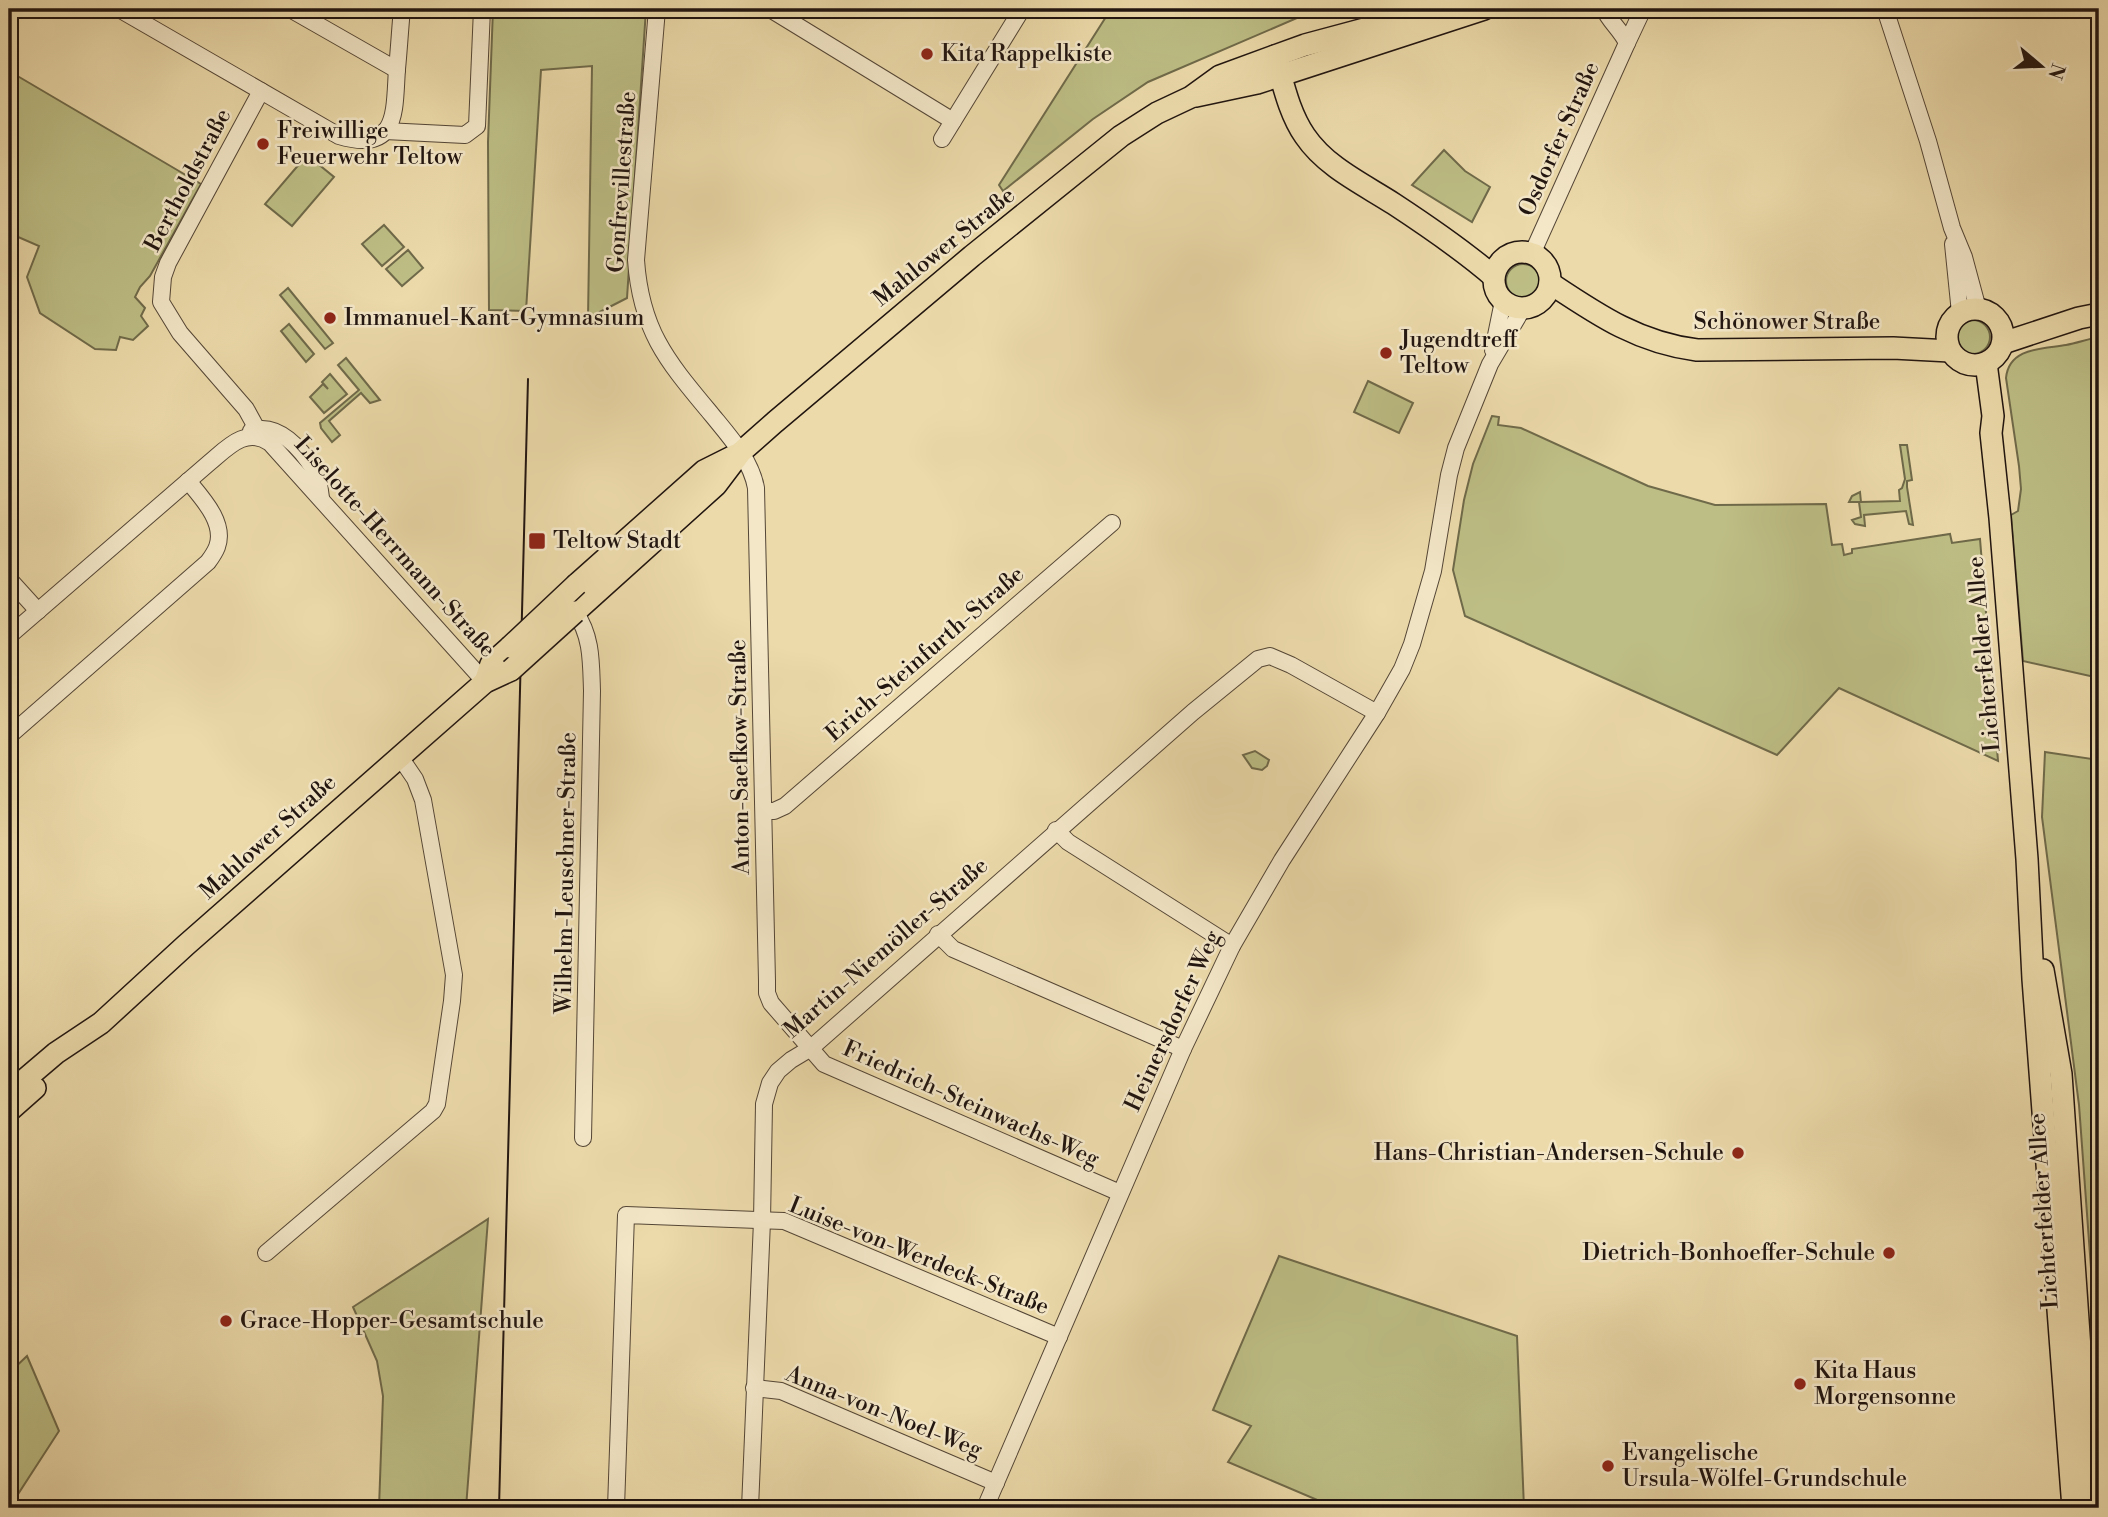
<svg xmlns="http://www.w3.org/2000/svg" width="2108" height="1517" font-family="'Libre Bodoni',serif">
<rect width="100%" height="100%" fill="#ecdaaa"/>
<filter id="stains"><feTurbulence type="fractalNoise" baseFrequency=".00286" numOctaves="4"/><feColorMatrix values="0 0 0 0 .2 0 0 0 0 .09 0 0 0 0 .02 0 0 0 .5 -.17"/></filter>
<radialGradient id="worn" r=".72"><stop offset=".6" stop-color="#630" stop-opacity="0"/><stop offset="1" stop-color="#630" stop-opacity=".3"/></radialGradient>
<g fill="#bdbe85" stroke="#6f6a4a" stroke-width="2">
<path d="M493,9h153l-19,289 -39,20 4,-252 -51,4 -15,241 -37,-1 -1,-168z"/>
<path d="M1111,9h174l12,9 -149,64 -55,37 -90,72 -4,-6z"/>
<path d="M9,71l192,113 -51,92 -10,11 -5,10 10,11 -4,8 7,10 -15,14 -13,-3 -4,13 -21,-1 -55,-36 -13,-36 12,-31 -30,-13z"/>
<path d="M1444,150l21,21 25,16 -18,35 -60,-37z"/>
<path d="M307,155l27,22 -42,49 -27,-22z"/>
<path d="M384,225l20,22 -22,19 -20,-22z"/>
<path d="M408,250l15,18 -21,18 -16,-17z"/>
<circle cx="1523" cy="281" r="17"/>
<path d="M288,288l45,55 -8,6 -45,-54z"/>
<circle cx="1973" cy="337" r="17"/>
<path d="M289,324l25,30 -8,8 -25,-31z"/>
<path d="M2099,337v341l-76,-17 -12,-146 7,-4 3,-22 -2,-23 -13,-88c3,-31 37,-29 60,-33 11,-2 22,-6 33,-8z"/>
<path d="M346,358l34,42 -10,3 -9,-10 -32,28 11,14 -8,7 -11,-14 -1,-5 39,-33 -21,-25z"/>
<path d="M330,374l17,20 -23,19 -14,-16 13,-13 5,5 -6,-7z"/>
<path d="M1368,381l45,22 -14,30 -45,-21z"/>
<path d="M1492,416l7,1 -1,8 23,3 127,58 67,19 111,-1 6,41 10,-1 2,11 8,-2v-4l98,-15 2,9 28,-4 18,222 -159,-73 -62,67 -312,-139 -12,-46 11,-70 9,-36z"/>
<path d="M1900,445h7l5,35 -5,1v6l6,38 -4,-1 -3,-13 -42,4 1,11 -10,-2 -3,-4 9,-3 -2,-15h-10l3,-6 8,-4 1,10 39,-1 -1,-11 3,-2 3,-9z"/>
<path d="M1255,751l14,9 -2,6 -5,4 -10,-2 -9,-13z"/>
<path d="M2045,752l54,8v617l-20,-272 -37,-288z"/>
<path d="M488,1219l-22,289h-87l4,-112 -6,-35 -24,-54z"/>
<path d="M1279,1256l238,80 7,172h-188l-108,-46 23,-36 -38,-16z"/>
<path d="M27,1356l32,75 -50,77v-135z"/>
</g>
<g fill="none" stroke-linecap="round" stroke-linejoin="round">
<g stroke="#544636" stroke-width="18">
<g id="minor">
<path d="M119,9l220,127c60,18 55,-25 58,-67 2,-20 3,-40 5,-60"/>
<path d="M290,9l107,61"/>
<path d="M657,9l-21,251c5,72 32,102 76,155 18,22 39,45 44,73l11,493v12l4,10 53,61 296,129"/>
<path d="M770,9l183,112"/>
<path d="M1604,9c5,12 17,21 23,34l16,-34"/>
<path d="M1885,9l43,132 24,87 12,29 14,52"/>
<path d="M385,131l80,4 12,-9 5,-117"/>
<path d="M942,139l80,-130"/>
<path d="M1953,244l7,69"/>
<path d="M1532,254l95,-211"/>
<path d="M1493,350l10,-49"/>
<path d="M257,429l-11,-20 -66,-76 -19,-31 2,-25 5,-14 93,-172"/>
<path d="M251,431c27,-10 51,19 63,39 5,9 6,19 7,28"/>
<path d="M9,579l29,32"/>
<path d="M575,612c17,24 16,50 17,79l-9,447"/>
<path d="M9,636l200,-173c18,-15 37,-37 61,-20l215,239"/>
<path d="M9,736l199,-174c3,-4 7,-10 9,-15 9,-24 -15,-49 -29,-66"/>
<path d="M764,811h10l11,-5 327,-283"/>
<path d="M1056,830l12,12 164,104"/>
<path d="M938,934l15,15 230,100"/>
<path d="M266,1253l167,-142 4,-7 15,-103 2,-26 -31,-175 -8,-21 -15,-22"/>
<path d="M754,1388l27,3 215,92"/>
<path d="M616,1508l10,-293 158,6 275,116"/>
<path d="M750,1508l12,-287 2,-117 6,-21 8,-12 13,-11 20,-12 382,-336 65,-53 12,-3 21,9 86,48"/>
<path d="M985,1508l198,-459 49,-103 50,-86 95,-147 25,-44 10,-25 21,-73 16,-96 7,-27 34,-84 33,-56"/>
</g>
</g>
<g stroke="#211510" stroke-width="24">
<g id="major">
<path d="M1275,56c8,27 14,57 30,80 21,31 58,48 89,68 35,23 69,46 100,73"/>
<path d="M1196,96l61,-13 227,-74"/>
<circle cx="1522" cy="280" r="28"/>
<path d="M1550,283c48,32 89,60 147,67l196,-2 57,3"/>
<circle cx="1975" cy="337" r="28"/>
<path d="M2003,343l76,-25 20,-4"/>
<path d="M1986,363l7,53 -2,17 9,85 27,341 6,120 40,529"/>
<path d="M577,584l127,-113 32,-16"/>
<path d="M575,612l141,-127 25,-33 34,-30 197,-166 149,-120 36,-23 34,-16 29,-21 85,-31 134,-36"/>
<path d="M485,682l6,-18 19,-17"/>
<path d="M2043,970l18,104 30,434"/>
<path d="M9,1093l47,-40 45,-30 85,-78 299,-263 26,-12"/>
<path d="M9,1111l26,-23"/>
</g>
</g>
<use href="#minor" stroke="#f3e7c8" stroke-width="16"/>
<use href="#major" stroke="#ecdaaa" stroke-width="21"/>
<path stroke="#211510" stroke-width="2" d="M499,1508l29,-1129"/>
<g stroke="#211510" stroke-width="24" stroke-linecap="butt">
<g id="major-bridge">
<path d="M510,647l67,-63"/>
<path d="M511,670l64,-58"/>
</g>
</g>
<use href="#major-bridge" stroke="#ecdaaa" stroke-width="21"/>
</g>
<g fill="#8f2418" stroke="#f3e7c8" stroke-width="2.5">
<circle cx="927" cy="54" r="7"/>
<circle cx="263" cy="144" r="7"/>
<circle cx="330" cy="318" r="7"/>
<circle cx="1386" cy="353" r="7"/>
<rect x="528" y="532" width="18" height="18" rx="3.5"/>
<circle cx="1738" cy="1153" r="7"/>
<circle cx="1889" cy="1253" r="7"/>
<circle cx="226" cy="1321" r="7"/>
<circle cx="1800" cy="1384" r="7"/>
<circle cx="1608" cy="1466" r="7"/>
</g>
<g text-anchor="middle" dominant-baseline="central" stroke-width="5" stroke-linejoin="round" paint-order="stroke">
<g font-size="23" fill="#211510" stroke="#f3e7c8" text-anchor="start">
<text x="941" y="54">Kita Rappelkiste</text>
<text x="277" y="131">Freiwillige<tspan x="277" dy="26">Feuerwehr Teltow</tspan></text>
<text x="344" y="318">Immanuel-Kant-Gymnasium</text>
<text x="1400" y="340">Jugendtreff<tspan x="1400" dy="26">Teltow</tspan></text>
<text x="553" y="541">Teltow Stadt</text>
<text x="1724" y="1153" text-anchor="end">Hans-Christian-Andersen-Schule</text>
<text x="1875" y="1253" text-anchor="end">Dietrich-Bonhoeffer-Schule</text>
<text x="240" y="1321">Grace-Hopper-Gesamtschule</text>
<text x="1814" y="1371">Kita Haus<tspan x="1814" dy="26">Morgensonne</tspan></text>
<text x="1622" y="1453">Evangelische<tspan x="1622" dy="26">Ursula-Wölfel-Grundschule</tspan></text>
</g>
<g font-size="23" fill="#211510" stroke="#f3e7c8">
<text transform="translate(1559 139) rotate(-66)">Osdorfer Straße</text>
<text transform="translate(188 180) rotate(-62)">Bertholdstraße</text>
<text transform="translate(622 182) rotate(-86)">Gonfrevillestraße</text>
<text transform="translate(944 247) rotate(-39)">Mahlower Straße</text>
<text x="1787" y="322">Schönower Straße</text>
<text transform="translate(395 547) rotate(48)">Liselotte-Herrmann-Straße</text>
<text transform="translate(925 654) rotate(-41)">Erich-Steinfurth-Straße</text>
<text transform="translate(1984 654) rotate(-95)">Lichterfelder Allee</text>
<text transform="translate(740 757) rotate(-91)">Anton-Saefkow-Straße</text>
<text transform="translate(268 837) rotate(-42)">Mahlower Straße</text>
<text transform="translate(566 873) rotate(-89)">Wilhelm-Leuschner-Straße</text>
<text transform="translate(886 948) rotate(-41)">Martin-Niemöller-Straße</text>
<text transform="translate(1173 1021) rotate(-65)">Heinersdorfer Weg</text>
<text transform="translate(971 1104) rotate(24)">Friedrich-Steinwachs-Weg</text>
<text transform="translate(2044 1211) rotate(-94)">Lichterfelder Allee</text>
<text transform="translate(919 1256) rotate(22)">Luise-von-Werdeck-Straße</text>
<text transform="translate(884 1412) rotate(22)">Anna-von-Noel-Weg</text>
</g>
</g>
<rect width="2108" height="1517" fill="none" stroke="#ecdaaa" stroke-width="35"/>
<rect x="10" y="10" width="2087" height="1496" fill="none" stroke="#211510" stroke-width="3.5"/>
<rect x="18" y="18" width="2073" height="1482" fill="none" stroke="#211510" stroke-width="2"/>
<g transform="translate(2041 66) rotate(109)" stroke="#f3e7c8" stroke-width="5" paint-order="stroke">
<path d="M0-5L12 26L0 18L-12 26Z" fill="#211510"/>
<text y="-10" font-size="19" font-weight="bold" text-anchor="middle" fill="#211510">N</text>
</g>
<rect width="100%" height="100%" filter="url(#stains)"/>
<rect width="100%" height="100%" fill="url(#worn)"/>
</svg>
